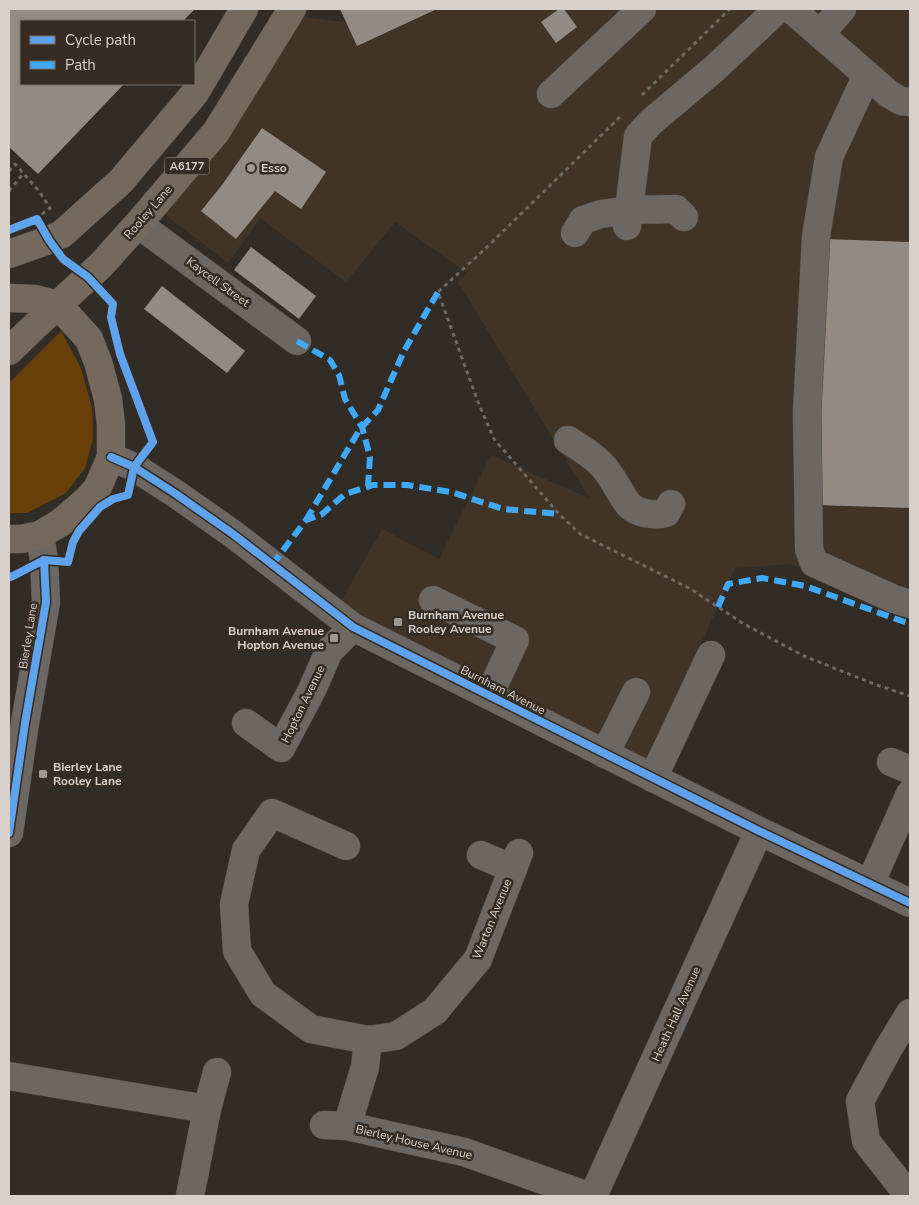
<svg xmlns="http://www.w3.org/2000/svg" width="919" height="1205" font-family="'Nunito Sans',sans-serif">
<rect width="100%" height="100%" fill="#322c27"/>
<path fill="#413426" d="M427,9h483v601l-120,-46 -55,4 -92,205 -309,-160 48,-84 57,30 52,-104 98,43 -131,-216 9,-9 -72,-51 -49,60 -86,-64 -32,45 -74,-57 135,-191 100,13z"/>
<path fill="#694009" d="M61,331l20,37 11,40 1,31 -8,29 -19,25 -39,20h-18v-130z"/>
<g fill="#938b83">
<path d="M9,9h186l-12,12h-162v63h103l-86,90 -29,-27z"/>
<path d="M340,9h97l-80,37z"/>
<path d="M559,9h5l13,18 -21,16 -15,-21z"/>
<path d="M262,128l64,44 -25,37 -26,-18 -39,48 -35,-28 21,-26z"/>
<path d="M825,239l85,3v266l-94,-3z"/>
<path d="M251,247l65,49 -17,23 -65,-49z"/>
<path d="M162,286l83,65 -18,22 -83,-64z"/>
</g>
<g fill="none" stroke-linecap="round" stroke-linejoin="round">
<g stroke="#4f4a45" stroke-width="29">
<g id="minor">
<path d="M791,9l98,85 12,7 9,1"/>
<path d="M820,34l22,-25"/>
<path d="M867,75l-38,82 -13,79 -9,176 2,137 5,14 80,36 16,5"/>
<path d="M551,94l91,-85"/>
<path d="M138,224l159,117"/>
<path d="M627,226l11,-90 13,-14 63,-53 64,-60"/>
<path d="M575,233l8,-13 18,-6 28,-4 47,-1 8,8"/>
<path d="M568,440c11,7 23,14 32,23 12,11 19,30 29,42 9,9 26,11 37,8l5,-9"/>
<path d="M111,457l23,10 42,27 57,40 120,93 406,204 151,72"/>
<path d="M433,600l82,40 -26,55"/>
<path d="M246,723l35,25 31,-58 17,-39 24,-24"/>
<path d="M605,754l31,-62"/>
<path d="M891,762l19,8"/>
<path d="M653,778l58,-123"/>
<path d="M9,833l16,-110 21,-121 -2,-42 -4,-25"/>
<path d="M346,846l-74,-33 -26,37 -12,54 3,47 26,43 48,35 57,11 28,-4 39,-25 43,-52 41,-106"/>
<path d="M481,855l32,14"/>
<path d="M870,884l40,-90"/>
<path d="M9,1076l198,33 10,-37"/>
<path d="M324,1125l23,1 117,26 124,44"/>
<path d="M347,1126l18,-59 3,-27"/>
<path d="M190,1196l17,-87"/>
<path d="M593,1196l166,-365"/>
<path d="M909,1196l-43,-55 -6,-40 27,-50 23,-38"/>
</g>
</g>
<g stroke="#4f4a45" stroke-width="29">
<g id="highway">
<path d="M9,254l40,-14 13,-6 59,-53 74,-88 49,-84"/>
<path d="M9,298l26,1 23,6 31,34 9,23 10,37 3,26v32l-14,32 -10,11 -27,23 -20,12 -19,4h-12"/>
<path d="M9,351l27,-26 65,-60 37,-41 78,-92 76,-123"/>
</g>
</g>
<g stroke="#6c6864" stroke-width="3" stroke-dasharray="4 4" stroke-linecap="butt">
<path d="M642,95l88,-86"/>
<path d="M620,117l-136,133 -46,42 40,110 16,37 65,75 21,20 109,54 55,36 60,32 70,28 36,12"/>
<path d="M9,171l6,-7 24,27 11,17 -9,7"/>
<path d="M9,191l14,-17"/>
</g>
<use href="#minor" stroke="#6c6762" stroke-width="28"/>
<use href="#highway" stroke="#75695d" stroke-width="28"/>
<g stroke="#3fa9f5" stroke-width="6" stroke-dasharray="12 6" stroke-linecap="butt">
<path d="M297,341l33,19 9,15 6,24 17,28 8,30 -2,29"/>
<path d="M306,520l54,-91 18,-19 26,-59 34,-59"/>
<path d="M272,565l34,-45 15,-5 24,-21 28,-9h34l44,7 52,17 56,5"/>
<path d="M718,607l10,-23 34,-6 43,8 105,38"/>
</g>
<g stroke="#362c23" stroke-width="11">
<g id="cycleway">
<path d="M9,230l28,-11 12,21 14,19 25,18 25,27 -2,13 9,37 33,88 -19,25 -6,28 -15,4 -13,8 -21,24 -6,11 -5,20 -24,-2 -33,17 -2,-1"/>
<path d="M111,457l23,10 42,27 57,40 120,93 406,204 151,72"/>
<path d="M9,833l16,-110 21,-121 -2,-42"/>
</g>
</g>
<use href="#cycleway" stroke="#60a3ed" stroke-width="8"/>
</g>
<g fill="#9e9792" stroke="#362c23" stroke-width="2">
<circle cx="251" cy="168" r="5"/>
<rect x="393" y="617" width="10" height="10" rx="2.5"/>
<rect x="329" y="633" width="10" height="10" rx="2.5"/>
<rect x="38" y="769" width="10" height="10" rx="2.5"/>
</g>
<g text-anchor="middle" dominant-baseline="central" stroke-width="5" stroke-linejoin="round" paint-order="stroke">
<rect fill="#362c23" stroke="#a7a099" stroke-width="1" x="164.5" y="157.5" width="45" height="17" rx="4"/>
<g font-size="11" font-weight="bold" fill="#d8d1cb">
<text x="187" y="166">A6177</text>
</g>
<g font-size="12" font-weight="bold" fill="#d8d1cb" stroke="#362c23" text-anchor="start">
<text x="261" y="168">Esso</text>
<text x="408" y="615">Burnham Avenue<tspan x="408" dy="14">Rooley Avenue</tspan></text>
<text x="324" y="631" text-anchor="end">Burnham Avenue<tspan x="324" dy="14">Hopton Avenue</tspan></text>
<text x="53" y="767">Bierley Lane<tspan x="53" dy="14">Rooley Lane</tspan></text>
</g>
<g font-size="12" fill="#d8d1cb" stroke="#362c23">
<text transform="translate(148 212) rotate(-49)">Rooley Lane</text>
<text transform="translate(218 282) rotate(36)">Kaycell Street</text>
<text transform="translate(28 636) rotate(-81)">Bierley Lane</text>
<text transform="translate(503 690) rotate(27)">Burnham Avenue</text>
<text transform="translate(303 704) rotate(-64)">Hopton Avenue</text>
<text transform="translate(492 919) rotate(-68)">Warton Avenue</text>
<text transform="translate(676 1014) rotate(-66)">Heath Hall Avenue</text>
<text transform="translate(414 1142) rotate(13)">Bierley House Avenue</text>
</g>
</g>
<rect width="919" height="1205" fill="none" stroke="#d8d1cb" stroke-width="20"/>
<rect x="20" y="20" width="175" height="65" fill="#362c23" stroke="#776e66"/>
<rect x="30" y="36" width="25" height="8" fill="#60a3ed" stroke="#776e66"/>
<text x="65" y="45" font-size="15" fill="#d8d1cb">Cycle path</text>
<rect x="30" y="61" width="25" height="8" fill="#3fa9f5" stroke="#776e66"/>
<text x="65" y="70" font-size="15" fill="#d8d1cb">Path</text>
</svg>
